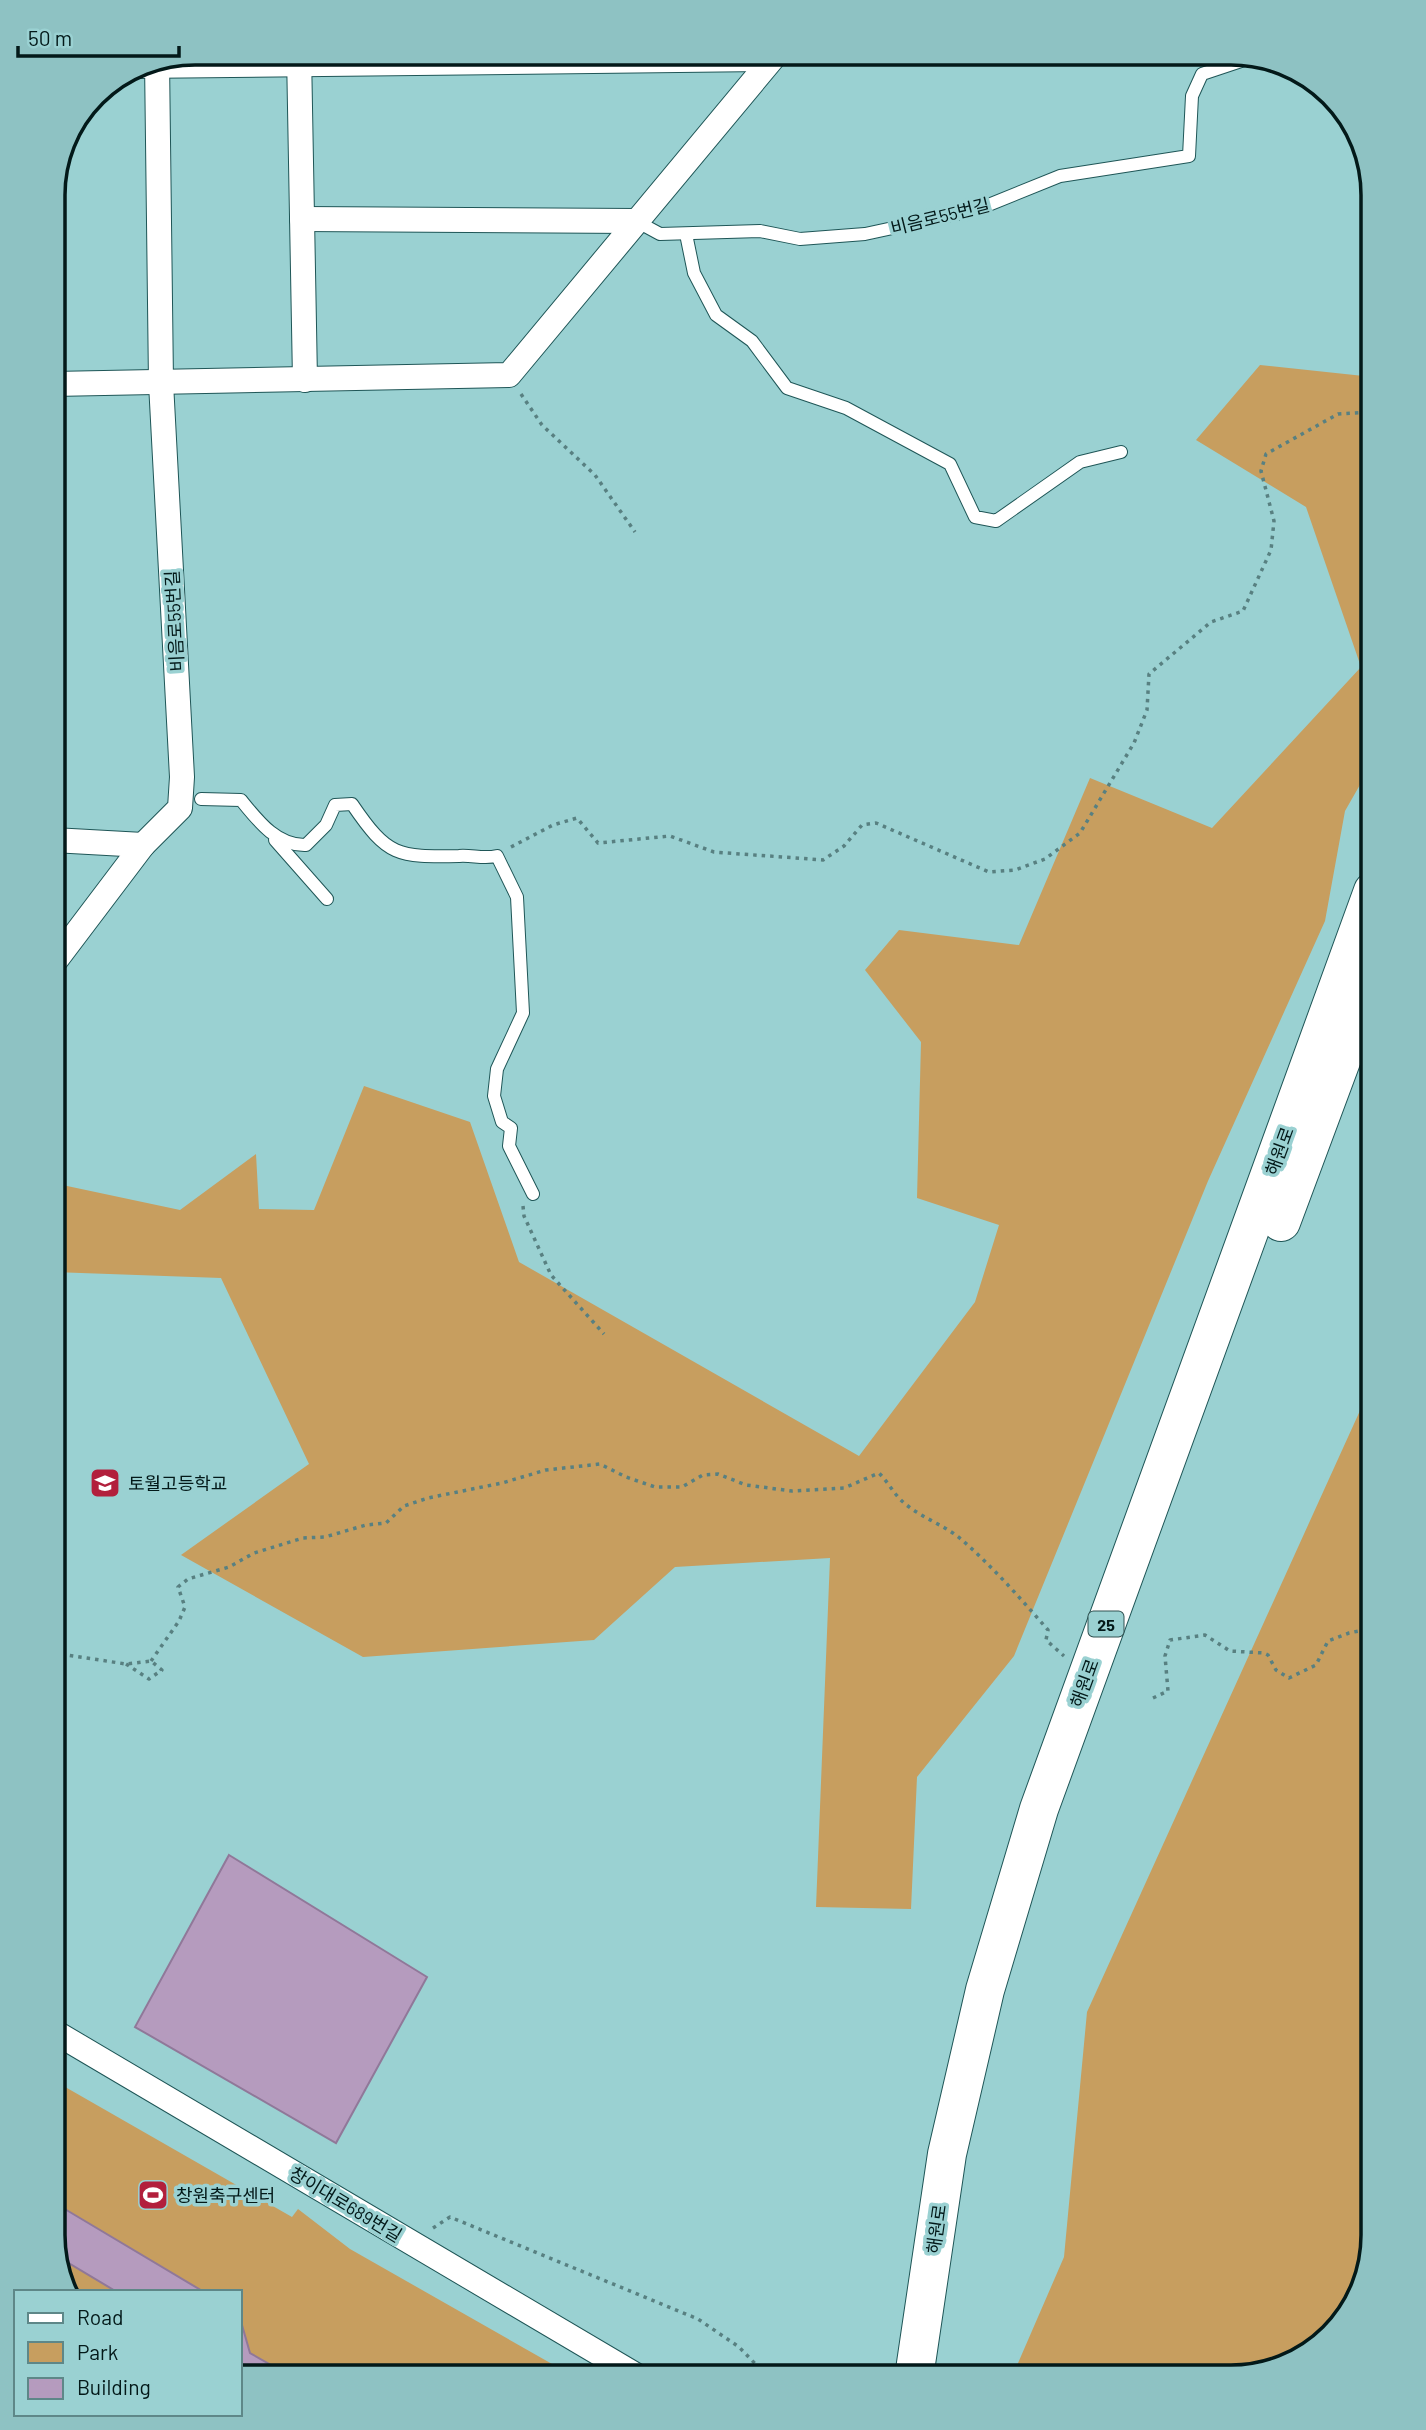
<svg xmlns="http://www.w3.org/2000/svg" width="1426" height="2430" font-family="Barlow,'Noto Sans KR',sans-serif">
<rect width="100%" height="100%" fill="#9ad1d2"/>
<g fill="#c79e5f">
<path d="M1260,365l113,12v385l-28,49 -20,110 -117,260 -194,475 -97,121 -6,132 -95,-2 14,-349 -155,9 -81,73 -231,17 -182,-102 128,-91 -88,-186 -168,-6v-89l127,27 76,-56 3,55 55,1 50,-124 106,36 49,140 340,194 116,-154 24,-77 -82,-27 4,-156 -56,-72 34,-40 120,15 71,-167 122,50 149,-161 -55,-160 -110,-67z"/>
<path d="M1373,1382v854l-23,78 -56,49 -62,14h-220l52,-120 23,-245z"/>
<path d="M53,2080l239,137 6,-8 52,40 225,128h-335v-85h-174l-13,-56z"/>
</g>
<g fill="#b59bbe" stroke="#907899" stroke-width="2">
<path d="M229,1855l198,122 -91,166 -201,-116z"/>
<path d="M53,2202l151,90h-87l-60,-36 -5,-20z"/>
<path d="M240,2318l10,35 42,24h-52z"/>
</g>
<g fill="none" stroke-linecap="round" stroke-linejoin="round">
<g stroke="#1f5657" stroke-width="14">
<g id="service">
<path d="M636,221l24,13 100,-3 40,8 65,-5 111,-24 84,-34 129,-20 3,-60 10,-22 51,-17"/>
<path d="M686,234l8,39 22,42 36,26 35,47 59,20 104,56 25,53 21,4 84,-59 41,-10"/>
<path d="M201,799l40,1c17,21 36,46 65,45l20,-20 9,-20 17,-1c36,53 45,53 107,52 13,-1 25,3 38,0l20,41 6,116 -26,56 -3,27 8,26 9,6 -2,18 24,48"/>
<path d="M275,840l52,59"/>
</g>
</g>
<g stroke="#1f5657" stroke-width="26">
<g id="minor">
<path d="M299,53l6,327"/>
<path d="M136,66l635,-7"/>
<path d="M302,219l334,2"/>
<path d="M53,384l456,-9 268,-322"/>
<path d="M53,840l90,5"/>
<path d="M53,964l90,-119 37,-37 2,-31 -21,-394 -4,-323"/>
<path d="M53,2031l586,346"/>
</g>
</g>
<g stroke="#1f5657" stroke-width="40">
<g id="trunk">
<path d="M1281,1222l92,-247"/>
<path d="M914,2377l33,-223 38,-164 54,-181 334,-918"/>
</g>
</g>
<g stroke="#588081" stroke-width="3.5" stroke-dasharray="3.5 5" stroke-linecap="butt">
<path d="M521,394l21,31 53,50 40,57"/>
<path d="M511,847l42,-22 24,-7 21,25 72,-7 44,16 109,8 21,-14 18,-21 14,-2 113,49 26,-2 30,-11 35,-26 54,-90 13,-33 2,-36 62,-52 32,-11 28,-61 3,-29 -13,-50 5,-17 72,-40 35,-2"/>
<path d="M523,1206l1,10 27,59 53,59"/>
<path d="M53,1653l73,11 25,-3 11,9 -13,9 -23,-15"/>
<path d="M151,1661l28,-40 6,-14 -7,-20 10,-8 41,-12 25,-14 49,-15 22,-1 41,-12 20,-2 18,-17 24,-8 74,-15 44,-13 54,-6 26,13 29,10h27l21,-12 15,-1 28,11 46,6 52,-3 35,-15c9,9 15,21 24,29 18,16 42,23 59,38 31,27 59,59 86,90l-2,10 18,16"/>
<path d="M1153,1698l15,-7 -3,-35 5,-16 35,-5 25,16 34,2 4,2 8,15 13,8 27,-13 12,-24 21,-8 24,-5"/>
<path d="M433,2228l17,-11 248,102 41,28 29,30"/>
</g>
<use href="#service" stroke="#fff" stroke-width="12"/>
<use href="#minor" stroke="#fff" stroke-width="24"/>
<use href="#trunk" stroke="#fff" stroke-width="38"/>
</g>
<defs>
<g id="school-square" transform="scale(1.575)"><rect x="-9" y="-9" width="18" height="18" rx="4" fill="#b21f3c" stroke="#9ad1d2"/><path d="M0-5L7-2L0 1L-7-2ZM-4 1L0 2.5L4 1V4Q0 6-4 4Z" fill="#fff"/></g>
<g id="stadium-square" transform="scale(1.575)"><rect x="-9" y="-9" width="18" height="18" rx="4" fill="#b21f3c" stroke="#9ad1d2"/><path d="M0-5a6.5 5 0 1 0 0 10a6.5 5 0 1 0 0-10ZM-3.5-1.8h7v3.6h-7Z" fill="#fff"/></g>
</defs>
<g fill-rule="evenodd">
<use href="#school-square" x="105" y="1483"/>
<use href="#stadium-square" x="153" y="2195"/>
</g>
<g text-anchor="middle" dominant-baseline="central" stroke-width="7" stroke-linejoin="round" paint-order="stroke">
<rect fill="#9ad1d2" stroke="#305050" stroke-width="2" x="1088.5" y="1611.5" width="35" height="25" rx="5"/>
<g font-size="16" font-weight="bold" fill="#031919">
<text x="1106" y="1624">25</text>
</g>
<g font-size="18" fill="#031919" stroke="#9ad1d2">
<text transform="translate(940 216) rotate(-14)">비음로55번길</text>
<text transform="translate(174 621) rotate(-93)">비음로55번길</text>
<text transform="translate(1279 1151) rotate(-70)">해원로</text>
<text transform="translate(1084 1683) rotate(-70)">해원로</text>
<text transform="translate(346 2204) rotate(31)">창이대로689번길</text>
<text transform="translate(936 2229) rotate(-82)">해원로</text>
</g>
<g font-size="18" fill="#031919" stroke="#9ad1d2" text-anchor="start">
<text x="128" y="1483">토월고등학교</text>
<text x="176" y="2195">창원축구센터</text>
</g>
</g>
<path d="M0 0H1426V2430H0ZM195 65H1231A130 130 0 0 1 1361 195V2235A130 130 0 0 1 1231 2365H195A130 130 0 0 1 65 2235V195A130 130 0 0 1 195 65Z" fill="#8ec2c3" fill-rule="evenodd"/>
<path fill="none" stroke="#031919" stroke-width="3.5" d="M195 65H1231A130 130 0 0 1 1361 195V2235A130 130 0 0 1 1231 2365H195A130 130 0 0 1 65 2235V195A130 130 0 0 1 195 65Z"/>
<rect x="14" y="2290" width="228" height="126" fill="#9ad1d2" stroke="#5e8788" stroke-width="2"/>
<rect x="28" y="2313" width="35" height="10" fill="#ffffff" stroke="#5e8788" stroke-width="2"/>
<text x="77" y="2325" font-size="21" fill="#031919">Road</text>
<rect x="28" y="2342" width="35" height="21" fill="#c79e5f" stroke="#5e8788" stroke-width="2"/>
<text x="77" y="2360" font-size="21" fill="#031919">Park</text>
<rect x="28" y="2378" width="35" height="21" fill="#b59bbe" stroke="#5e8788" stroke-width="2"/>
<text x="77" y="2395" font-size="21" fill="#031919">Building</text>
<path d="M18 46v10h161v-10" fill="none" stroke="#031919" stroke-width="3.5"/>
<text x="28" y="46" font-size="21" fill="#031919" stroke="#9ad1d2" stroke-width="5" paint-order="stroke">50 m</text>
</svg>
